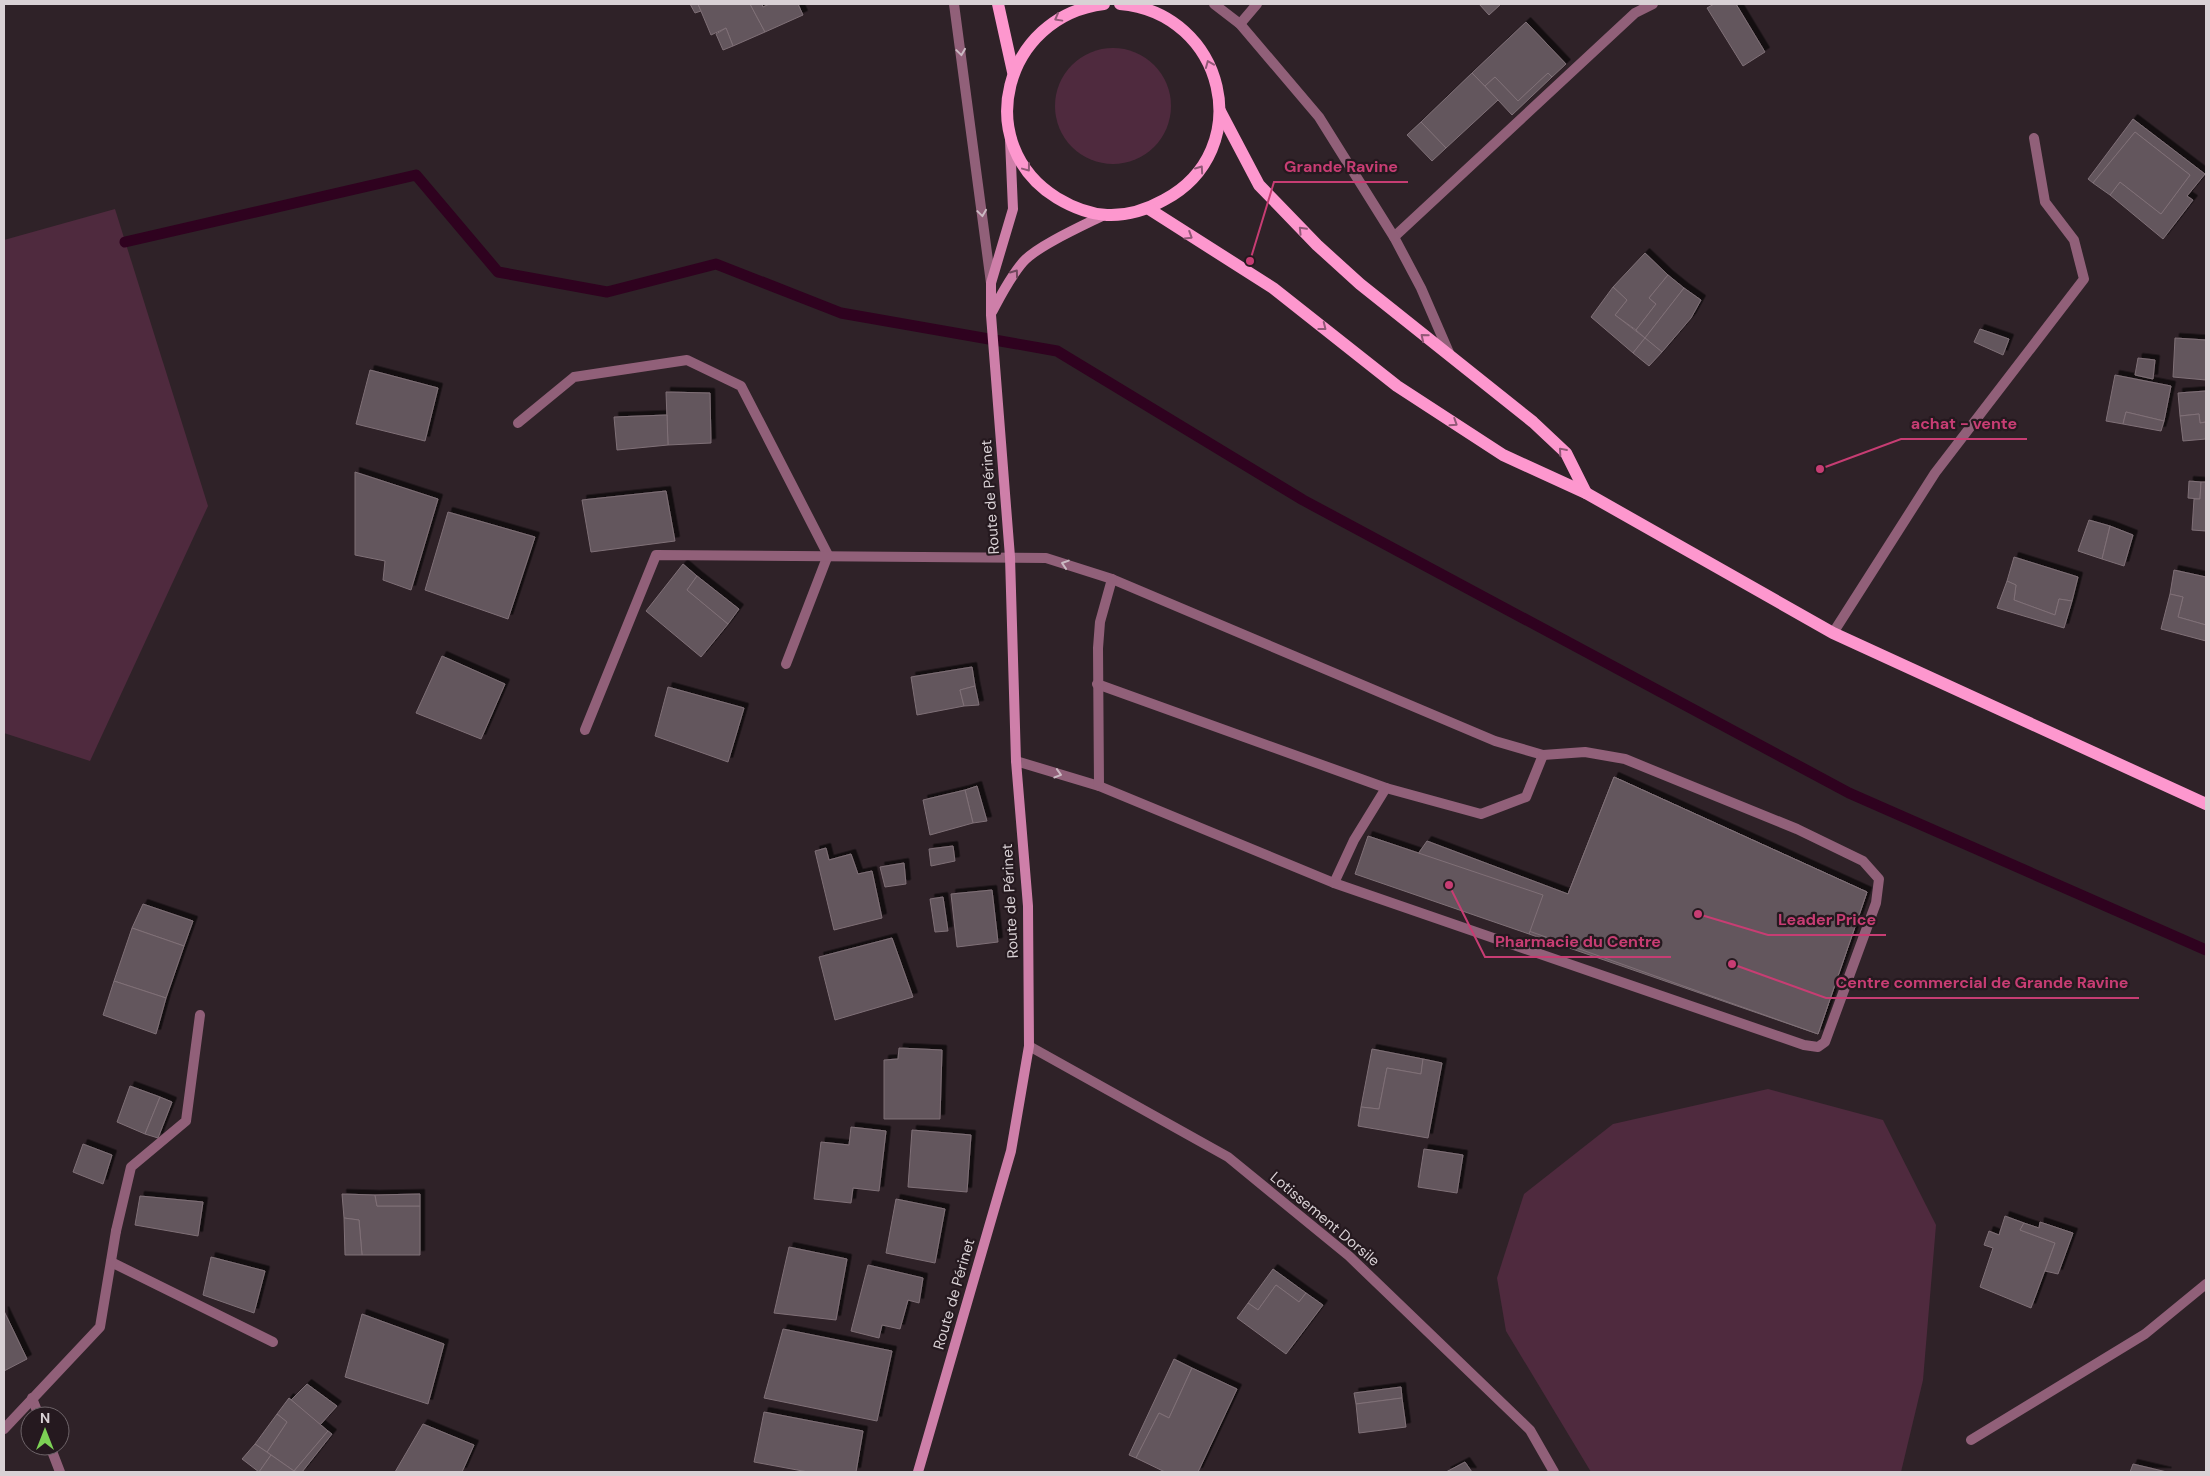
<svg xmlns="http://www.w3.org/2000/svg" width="2210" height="1476" font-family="'DM Sans',sans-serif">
<defs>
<filter id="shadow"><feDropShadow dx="4.5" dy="-4.5" stdDeviation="0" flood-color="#0009"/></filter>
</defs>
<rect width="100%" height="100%" fill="#2f2228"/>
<g fill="#4f2a3e">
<circle cx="1113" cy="106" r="58"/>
<path d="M115,209l93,297 -118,255 -86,-28v-493z"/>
<path d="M1768,1089l115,31 53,105 -13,155 -22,92h-310l-85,-141 -9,-53 27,-84 89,-70z"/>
</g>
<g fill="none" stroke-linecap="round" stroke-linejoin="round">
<path stroke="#2f021f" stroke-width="11" d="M125,242l291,-67 82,97 109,20 109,-28 125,49 216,38 246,149 546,293 357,157"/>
</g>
<g fill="#64565d" stroke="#7f7077" filter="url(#shadow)">
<path d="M690,4h8l3,7 -6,2z"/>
<path d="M698,4h52l15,28 -32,14 -7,-18 -15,7z"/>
<path d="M750,4h12l1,3 6,-3h29l5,11 -38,17z"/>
<path d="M1479,4h22l-12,11z"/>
<path d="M1714,4h22l29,48 -22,14 -36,-58z"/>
<path d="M1526,22l40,42 -14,13 -4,-4 -30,28 -23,-24 -10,9 -13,-13z"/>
<path d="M726,28l7,18 -10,4 -7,-16z"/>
<path d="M1472,73l26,27 -52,48 -25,-26z"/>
<path d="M1548,73l4,4 -40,38 -27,-29 10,-9 23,24z"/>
<path d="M2133,119l72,55 -18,22 6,4 -30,39 -53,-44 10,-13 41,32 29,-39 -55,-43 -42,51 -5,-4z"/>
<path d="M1421,122l25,26 -14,13 -25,-26z"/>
<path d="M2135,132l55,43 -29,39 -41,-32 -10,13 -17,-12z"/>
<path d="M1645,253l23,22 -19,23 7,6 -20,26 -21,-15 12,-15 -14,-13z"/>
<path d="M1668,275l16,13 -39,50 -9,-8 20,-26 -7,-6z"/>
<path d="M1613,287l14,13 -12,15 30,23 -12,15 -42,-36z"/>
<path d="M1684,288l17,12 -10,18 -29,34 -17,-14z"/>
<path d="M1980,329l29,10 -6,16 -29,-13z"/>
<path d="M1645,338l17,14 -13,14 -16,-13z"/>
<path d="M2175,338l31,2v40l-33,-3z"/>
<path d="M2138,358l17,2 -2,19 -18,-4z"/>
<path d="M370,370l68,18 -13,53 -69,-17z"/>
<path d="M2115,375l56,11 -7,35 -38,-9 -3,12 -17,-3z"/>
<path d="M2206,391v31l-6,1 -1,-9 -19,2 -2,-23z"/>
<path d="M666,392l44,1 1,50 -43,2z"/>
<path d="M2126,412l38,9 -3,10 -38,-7z"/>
<path d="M2199,414l1,9 6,-1v17l-23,2 -3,-25z"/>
<path d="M667,415l1,30 -51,5 -3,-33z"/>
<path d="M355,472l83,27 -27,91 -28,-10 2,-19 -30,-6z"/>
<path d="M2189,481l12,1 -1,17 -12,-1z"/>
<path d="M2201,482h5v49l-14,-1 2,-31h6z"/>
<path d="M666,491l9,50 -84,11 -9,-52z"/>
<path d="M448,512l87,25 -27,82 -83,-29z"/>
<path d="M2089,520l21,6 -8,33 -24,-8z"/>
<path d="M2110,526l23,9 -9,31 -22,-7z"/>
<path d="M2014,557l64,20 -6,24 -13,-2 -4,16 -41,-15 2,-15 -9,-4z"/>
<path d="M683,564l14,12 -10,14 41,34 -27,33 -55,-46z"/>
<path d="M2174,570l32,7v48l-28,-8 5,-20 -13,-3z"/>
<path d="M697,576l42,33 -11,15 -41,-34z"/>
<path d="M2007,581l9,4 -2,15 41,15 4,-16 13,2 -8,27 -67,-20z"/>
<path d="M2170,594l13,3 -5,20 28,8v16l-45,-12z"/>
<path d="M442,656l63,28 -24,55 -65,-26z"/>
<path d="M972,667l3,19 -15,4 4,16 -47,9 -6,-38z"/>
<path d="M975,686l4,19 -15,1 -4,-16z"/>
<path d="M668,687l76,21 -16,54 -73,-26z"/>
<path d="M1614,777l253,115 -49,142 -289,-100 14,-39 25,-1z"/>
<path d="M1614,777l253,115 -49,142 -421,-150 30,-43 141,53z"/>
<path d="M977,786l10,35 -14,2 -8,-33z"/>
<path d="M965,790l8,33 -43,12 -7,-35z"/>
<path d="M1368,836l175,59 -14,39 -174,-60z"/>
<path d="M953,846l2,15 -24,5 -2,-17z"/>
<path d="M826,848l3,12 22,-6 7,20 14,-3 10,47 -48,12 -19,-79z"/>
<path d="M904,863l2,21 -21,3 -5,-20z"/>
<path d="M992,890l6,52 -41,5 -6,-53z"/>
<path d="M943,897l5,34 -13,1 -5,-33z"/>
<path d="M143,904l50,17 -9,25 -52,-18z"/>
<path d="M132,928l52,18 -18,52 -52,-17z"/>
<path d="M892,938l21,59 -78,23 -16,-63z"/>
<path d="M114,981l52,17 -10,36 -53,-19z"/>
<path d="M899,1048l43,2 -2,69h-56v-59l14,-1z"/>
<path d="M1372,1049l51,10 -2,15 -34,-6 -8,41 -18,-2z"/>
<path d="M1423,1059l19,4 -14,75 -70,-12 3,-19 18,2 8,-41 34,6z"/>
<path d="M130,1086l30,11 -15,37 -28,-12z"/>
<path d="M160,1097l12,5 -14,36 -13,-4z"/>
<path d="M851,1127l35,4 -7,60 -26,-3 -2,15 -37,-4 7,-57 28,3z"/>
<path d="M912,1130l59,5 -4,57 -59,-5z"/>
<path d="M83,1144l29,11 -9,29 -30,-12z"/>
<path d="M1424,1149l39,6 -6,38 -39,-6z"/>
<path d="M342,1194l33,1 2,11h43v49h-58l-3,-35 -15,-2z"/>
<path d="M420,1194v12h-43l-2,-11z"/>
<path d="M140,1196l63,6 -5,34 -63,-11z"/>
<path d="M896,1199l49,10 -10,54 -49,-10z"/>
<path d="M2005,1216l19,7 -4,7 35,13 -24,65 -51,-21 13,-39 -9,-3 5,-14 10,4z"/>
<path d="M344,1218l15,2 3,35h-17z"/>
<path d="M2040,1222l33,11 -15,41 -13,-3 10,-28 -35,-13 4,-7 15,5z"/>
<path d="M789,1247l58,12 -11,61 -62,-7z"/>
<path d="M211,1257l54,14 -11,42 -51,-18z"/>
<path d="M868,1265l55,13 -4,25 -11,-3 -8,29 -18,-4 -3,13 -28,-7z"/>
<path d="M1273,1269l33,24 -7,9 -23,-17 -18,25 -10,-7z"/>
<path d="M1276,1285l23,17 7,-9 17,12 -37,49 -49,-36 11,-15 10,7z"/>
<path d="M4,1311l23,48 -23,12z"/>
<path d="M362,1314l82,30 -16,60 -83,-27z"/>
<path d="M783,1329l109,22 -15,70 -113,-23z"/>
<path d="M1174,1359l18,9 -23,50 -10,-5 -23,45 -7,-3z"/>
<path d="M1192,1368l45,21 -39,83h-33l-29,-14 23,-45 10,5z"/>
<path d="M307,1384l30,22 -17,19 -29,-25z"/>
<path d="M1401,1387l1,11 -46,6 -2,-11z"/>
<path d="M289,1398l39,33 -34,40 -27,-19 20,-30 -10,-8z"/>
<path d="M1402,1398l4,29 -47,6 -3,-29z"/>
<path d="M764,1412l99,19 -7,41h-48l-54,-10z"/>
<path d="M277,1414l10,8 -20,30 -12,-8z"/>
<path d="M423,1424l51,21 -12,27h-67z"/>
<path d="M328,1431l4,3 -30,38 -8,-1z"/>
<path d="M255,1444l16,11 -12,17 -17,-13z"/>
<path d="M271,1455l23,16v1h-35z"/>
<path d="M1465,1462l7,10h-26z"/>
<path d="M2133,1464l34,8h-37z"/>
</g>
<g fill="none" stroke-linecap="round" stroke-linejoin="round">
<g stroke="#916079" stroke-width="10">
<path d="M954,4l37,279"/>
<path d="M1394,237l241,-224 18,-9"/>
<path d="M518,423l56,-46 113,-17 54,26 87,169 -42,109"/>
<path d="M1833,633l102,-160 149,-194 -10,-39 -29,-38 -11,-64"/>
<path d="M1097,684l289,104"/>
<path d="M585,730l71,-175 390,3 66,21 383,162 48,14 -17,42 -45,17 -95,-26 -32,52 -20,43 -235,-97 -83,-25"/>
<path d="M1099,786l-1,-138 2,-26 12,-43"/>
<path d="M1334,883l470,162 14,2 7,-5 51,-139 3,-24 -16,-18 -66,-32 -172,-70 -40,-7 -42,3"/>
<path d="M116,1231l15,-64 55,-46 14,-106"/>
<path d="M111,1262l162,80"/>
<path d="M32,1398l7,18"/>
<path d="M1971,1440l174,-106 61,-50"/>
<path d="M50,1446l10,26"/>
</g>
<g stroke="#916079" stroke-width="10">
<path d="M1214,4l26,20 79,93 75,120 27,51 29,67"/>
<path d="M1240,24l17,-20"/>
<path d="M1029,1046l199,111 121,99 181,174 24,42"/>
<path d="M4,1429l96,-102 16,-96"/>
</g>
<g stroke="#ce7fa9" stroke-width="10">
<path d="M992,312c9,-17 18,-35 31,-50 14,-16 61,-37 81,-47"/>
<path d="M918,1472l93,-321 18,-105 -1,-140 -12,-145 -6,-204 -19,-242v-32l22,-74 -3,-69"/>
</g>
<g stroke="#fd97ce" stroke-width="12">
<path d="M998,4l15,68"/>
<path d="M1104,4c-100,12 -134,140 -47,194 15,9 32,16 50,17 21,1 39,-5 57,-15 94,-50 61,-187 -44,-196"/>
<path d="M1220,111l39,74 58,60 43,39 173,138 33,31 20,40"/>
<path d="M1149,209l124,79 124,98 106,69 83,38 247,140 373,171"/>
</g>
</g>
<defs><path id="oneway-chevron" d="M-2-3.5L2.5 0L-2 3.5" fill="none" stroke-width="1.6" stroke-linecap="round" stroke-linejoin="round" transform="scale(1.25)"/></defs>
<g stroke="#915876">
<use href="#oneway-chevron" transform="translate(1058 18) rotate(151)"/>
<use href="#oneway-chevron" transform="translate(1209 64) rotate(-112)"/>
<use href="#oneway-chevron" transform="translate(1027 168) rotate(53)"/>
<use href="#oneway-chevron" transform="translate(1200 169) rotate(-55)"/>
<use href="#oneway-chevron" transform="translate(1302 230) rotate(-134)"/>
<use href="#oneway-chevron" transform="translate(1189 236) rotate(32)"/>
<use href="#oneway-chevron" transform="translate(1323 327) rotate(38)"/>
<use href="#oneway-chevron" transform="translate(1424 337) rotate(-141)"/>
<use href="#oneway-chevron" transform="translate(1454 423) rotate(33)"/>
<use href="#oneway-chevron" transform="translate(1562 451) rotate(-131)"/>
</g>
<g stroke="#cbbac3">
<use href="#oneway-chevron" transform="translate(961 52) rotate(82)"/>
<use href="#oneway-chevron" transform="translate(982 213) rotate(82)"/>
<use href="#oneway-chevron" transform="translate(1065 564) rotate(-162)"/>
<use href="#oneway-chevron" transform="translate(1058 774) rotate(17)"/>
</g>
<use stroke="#71475d" href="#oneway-chevron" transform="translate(1015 273) rotate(-54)"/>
<g text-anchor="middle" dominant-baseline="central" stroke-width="4.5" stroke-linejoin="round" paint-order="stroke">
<g font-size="15" fill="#d9d1d5" stroke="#25191f">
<text transform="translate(990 497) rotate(-94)">Route de Périnet</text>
<text transform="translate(1010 901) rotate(-93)">Route de Périnet</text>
<text transform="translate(1325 1219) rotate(40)">Lotissement Dorsile</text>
<text transform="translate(954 1294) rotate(-74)">Route de Périnet</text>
</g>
</g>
<path fill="none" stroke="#c73d73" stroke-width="2" d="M1250 261L1274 182H1408M1820 469L1901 439H2027M1698 914L1768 935H1886M1449 885L1485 957H1671M1732 964L1826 998H2139"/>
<g fill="#c73d73" stroke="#25191f" stroke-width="2">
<circle cx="1250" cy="261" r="5"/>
<circle cx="1820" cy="469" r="5"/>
<circle cx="1698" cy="914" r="5"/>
<circle cx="1449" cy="885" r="5"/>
<circle cx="1732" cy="964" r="5"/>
</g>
<g font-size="16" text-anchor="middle" font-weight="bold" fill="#c73d73" stroke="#25191f" stroke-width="4.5" stroke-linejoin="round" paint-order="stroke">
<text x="1341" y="172">Grande Ravine</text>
<text x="1964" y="429">achat - vente</text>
<text x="1827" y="925">Leader Price</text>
<text x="1578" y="947">Pharmacie du Centre</text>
<text x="1982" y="988">Centre commercial de Grande Ravine</text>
</g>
<rect width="2210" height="1476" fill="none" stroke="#d9d1d5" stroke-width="10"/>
<g transform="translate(45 1431)"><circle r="24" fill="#25191f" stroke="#6d6368"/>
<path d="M0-4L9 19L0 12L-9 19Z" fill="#7cd155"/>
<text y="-8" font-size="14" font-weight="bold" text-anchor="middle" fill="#d9d1d5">N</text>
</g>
</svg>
